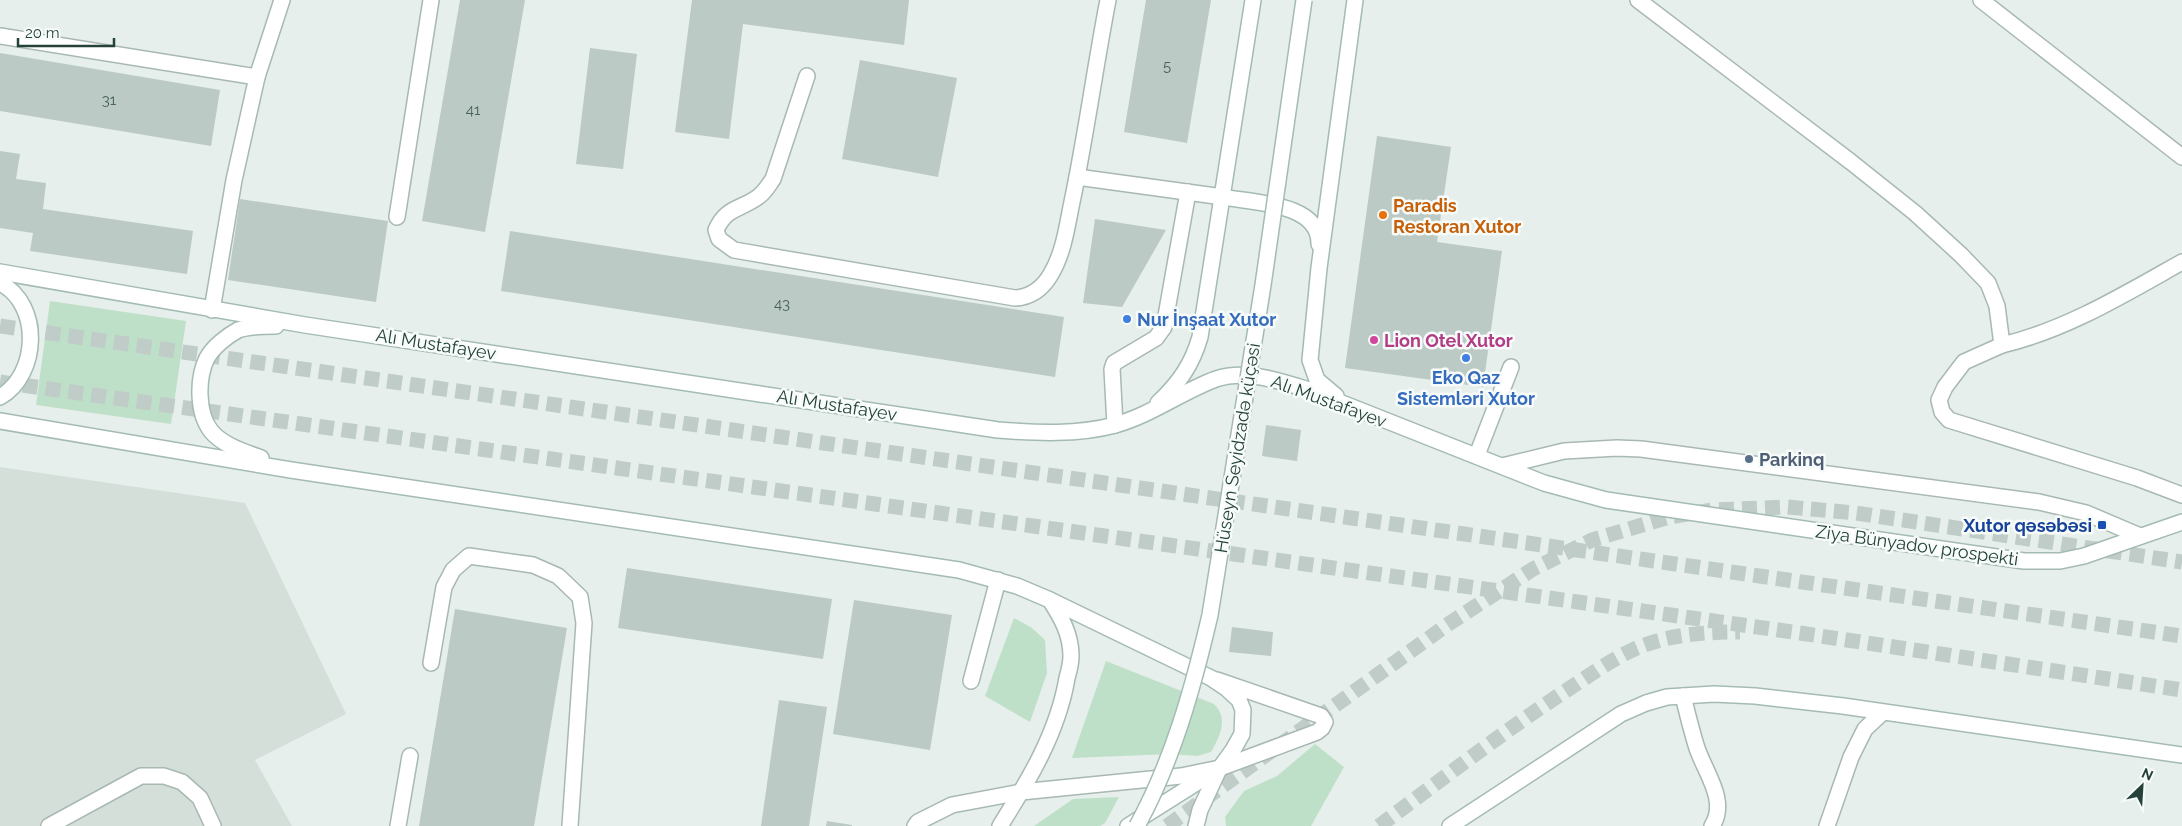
<svg xmlns="http://www.w3.org/2000/svg" width="2182" height="826" font-family="Raleway,sans-serif">
<rect width="100%" height="100%" fill="#e6efeb"/>
<path fill="#d4dfda" d="M0,467l245,36 101,211 -91,46 37,66h-292z"/>
<g fill="#bfe0c8">
<path d="M50,301l136,20 -15,103 -135,-19z"/>
<path d="M1014,618l18,10 13,12 2,33 -17,49 -45,-26z"/>
<path d="M1106,661l108,43c15,15 6,32 -3,48l-14,4 -27,-2 -98,4z"/>
<path d="M1315,744l29,23 -33,59h-85l-1,-9 19,-26 33,-15z"/>
<path d="M1119,797l-14,26 -5,3h-66l39,-27z"/>
</g>
<g fill="#bbcac4">
<path d="M460,0h65l-40,232 -63,-11z"/>
<path d="M692,0h217l-5,45 -161,-21 -14,115 -54,-7z"/>
<path d="M1146,0h65l-24,143 -63,-11z"/>
<path d="M590,48l47,6 -14,115 -47,-5z"/>
<path d="M0,53l220,37 -9,56 -211,-35z"/>
<path d="M860,60l97,18 -19,99 -96,-18z"/>
<path d="M1377,136l74,11 -14,95 65,9 -19,136 -138,-19z"/>
<path d="M0,151l20,3 -4,25 30,4 -3,26 150,22 -6,43 -157,-23 3,-18 -33,-5z"/>
<path d="M240,199l148,22 -12,81 -148,-22z"/>
<path d="M1095,219l71,11 -44,77 -39,-4z"/>
<path d="M510,231l554,86 -9,60 -554,-86z"/>
<path d="M1266,425l35,5 -4,31 -35,-5z"/>
<path d="M627,568l205,31 -9,60 -205,-31z"/>
<path d="M854,600l98,15 -22,135 -97,-16z"/>
<path d="M455,609l112,19 -33,198h-115z"/>
<path d="M1232,627l41,5 -2,24 -42,-4z"/>
<path d="M779,700l48,7 -18,119h-48z"/>
<path d="M827,821l25,4v1h-26z"/>
</g>
<g fill="none" stroke-linecap="round" stroke-linejoin="round">
<g stroke="#bfccc8" stroke-width="15" stroke-dasharray="15 8" stroke-linecap="butt">
<path d="M0,326l2182,310"/>
<path d="M0,382l1800,251 382,57"/>
<path d="M1167,826l280,-201 86,-56 59,-29 77,-23 43,-7 75,-3 69,6 326,49"/>
<path d="M1379,826c61,-45 121,-92 185,-134 25,-16 50,-35 78,-46 31,-12 65,-14 98,-14"/>
</g>
<g stroke="#a8b8b2" stroke-width="18">
<g id="lane">
<path d="M0,36l257,41"/>
<path d="M807,76l-34,103c-5,7 -8,13 -15,18 -18,13 -32,10 -42,33l3,9 15,11 281,48c17,-1 28,-10 36,-24 13,-22 16,-48 21,-72 14,-67 23,-135 36,-202"/>
<path d="M1077,177l146,20"/>
<path d="M397,217l34,-217"/>
<path d="M212,310l22,-130 23,-103 25,-77"/>
<path d="M1115,425l-3,-56 2,-6 42,-25 8,-11 24,-135"/>
<path d="M1477,455l34,-88"/>
<path d="M1502,466l62,-15 53,-3 24,1 398,53 47,11 54,23"/>
<path d="M431,663l13,-76 9,-17 16,-14 64,9 25,11 22,21 4,26 -14,203"/>
<path d="M971,681l27,-101"/>
<path d="M1683,696c4,16 8,33 13,49 7,25 33,55 16,81"/>
<path d="M49,826l92,-50h23l18,6 18,16 13,28"/>
<path d="M398,826l12,-70"/>
<path d="M915,826l3,-4 34,-17 69,-13 160,-16 39,-8 97,-36 5,-4 3,-6 -4,-6 -104,-36"/>
<path d="M1000,826c29,-46 58,-94 67,-148 2,-7 4,-15 4,-22 0,-22 -10,-39 -21,-56"/>
</g>
</g>
<g stroke="#a8b8b2" stroke-width="18">
<g id="street">
<path d="M1638,0l213,162 64,51 46,42 27,28 9,23 5,39 -38,17 -19,25 -6,13 3,12 7,8 188,58 45,17"/>
<path d="M1981,0l201,157"/>
<path d="M2002,345c64,-15 123,-51 180,-83"/>
<path d="M1827,826l24,-69 14,-28 17,-16"/>
</g>
</g>
<g stroke="#a4bbb3" stroke-width="18">
<g id="secondary">
<path d="M1223,197c31,6 97,6 96,47"/>
<path d="M0,272l305,53 693,105c38,3 80,5 117,-5 36,-10 66,-33 101,-46 30,-10 64,2 93,11l235,93 62,17 418,61h36l24,-5 98,-34"/>
<path d="M0,283c42,21 39,92 0,114"/>
<path d="M1336,396l-19,-16 -7,-20 9,-92 36,-268"/>
<path d="M1158,403c21,-20 34,-38 42,-66l53,-337"/>
<path d="M0,421l291,49 668,100 58,16 33,14 161,78 15,10 13,12 4,10 -1,24 -9,16 -13,18 -92,58"/>
<path d="M261,458c-16,-6 -39,-13 -50,-27 -14,-18 -14,-53 -4,-73 6,-11 20,-22 31,-28 11,-4 27,-4 38,-4"/>
<path d="M1196,826l4,-16 19,-41"/>
<path d="M1450,826l171,-112 25,-11 21,-6 47,-3 41,2 88,10 339,49"/>
</g>
</g>
<use href="#lane" stroke="#fff" stroke-width="15"/>
<use href="#street" stroke="#fff" stroke-width="15"/>
<use href="#secondary" stroke="#fff" stroke-width="15"/>
<g stroke="#a4bbb3" stroke-width="18" stroke-linecap="butt">
<path id="secondary-bridge" d="M1137,826c36,-66 56,-138 73,-211l53,-330 41,-285"/>
</g>
<use href="#secondary-bridge" stroke="#fff" stroke-width="15"/>
</g>
<circle fill="#e8710a" stroke="#f7fbf9" stroke-width="2" cx="1383" cy="215" r="5"/>
<g fill="#3f7fe0" stroke="#f7fbf9" stroke-width="2">
<circle cx="1127" cy="319" r="5"/>
<circle cx="1466" cy="358" r="5"/>
</g>
<circle fill="#d1479c" stroke="#f7fbf9" stroke-width="2" cx="1374" cy="340" r="5"/>
<circle fill="#5c6f8a" stroke="#f7fbf9" stroke-width="2" cx="1749" cy="459" r="5"/>
<rect fill="#1a4fb4" stroke="#f7fbf9" stroke-width="2" x="2097" y="520" width="10" height="10" rx="2.5"/>
<g text-anchor="middle" dominant-baseline="central" stroke-width="5" stroke-linejoin="round" paint-order="stroke">
<g font-size="15" fill="#4a645c">
<text x="1167" y="66">5</text>
<text x="109" y="100">31</text>
<text x="473" y="110">41</text>
<text x="782" y="304">43</text>
</g>
<g font-size="18" font-weight="bold" fill="#c56008" stroke="#f7fbf9" text-anchor="start">
<text x="1393" y="205">Paradis<tspan x="1393" dy="21">Restoran Xutor</tspan></text>
</g>
<g font-size="18" font-weight="bold" fill="#366cbe" stroke="#f7fbf9" text-anchor="start">
<text x="1137" y="319">Nur İnşaat Xutor</text>
<text x="1466" y="377" text-anchor="middle">Eko Qaz<tspan x="1466" dy="21">Sistemləri Xutor</tspan></text>
</g>
<g font-size="18" font-weight="bold" fill="#b23c85" stroke="#f7fbf9" text-anchor="start">
<text x="1384" y="340">Lion Otel Xutor</text>
</g>
<g font-size="18" fill="#24423a" stroke="#f7fbf9">
<text transform="translate(436 344) rotate(9)">Alı Mustafayev</text>
<text transform="translate(1329 401) rotate(20)">Alı Mustafayev</text>
<text transform="translate(837 405) rotate(9)">Alı Mustafayev</text>
<text transform="translate(1237 448) rotate(-81)">Hüseyn Seyidzadə küçəsi</text>
<text transform="translate(1917 545) rotate(8)">Ziya Bünyadov prospekti</text>
</g>
<g font-size="18" font-weight="bold" fill="#4e5e75" stroke="#f7fbf9" text-anchor="start">
<text x="1759" y="459">Parkinq</text>
</g>
<g font-size="18" font-weight="bold" fill="#164399" stroke="#f7fbf9" text-anchor="end">
<text x="2092" y="525">Xutor qəsəbəsi</text>
</g>
</g>
<g transform="translate(2142 786) rotate(25)" stroke="#f7fbf9" stroke-width="4" paint-order="stroke">
<path d="M0-4L9 19L0 12L-9 19Z" fill="#24423a"/>
<text y="-8" font-size="14" font-weight="bold" text-anchor="middle" fill="#24423a">N</text>
</g>
<path d="M18 38v8h96v-8" fill="none" stroke="#24423a" stroke-width="2.5"/>
<text x="25" y="38" font-size="15" fill="#24423a" stroke="#f7fbf9" stroke-width="4" paint-order="stroke">20 m</text>
</svg>
